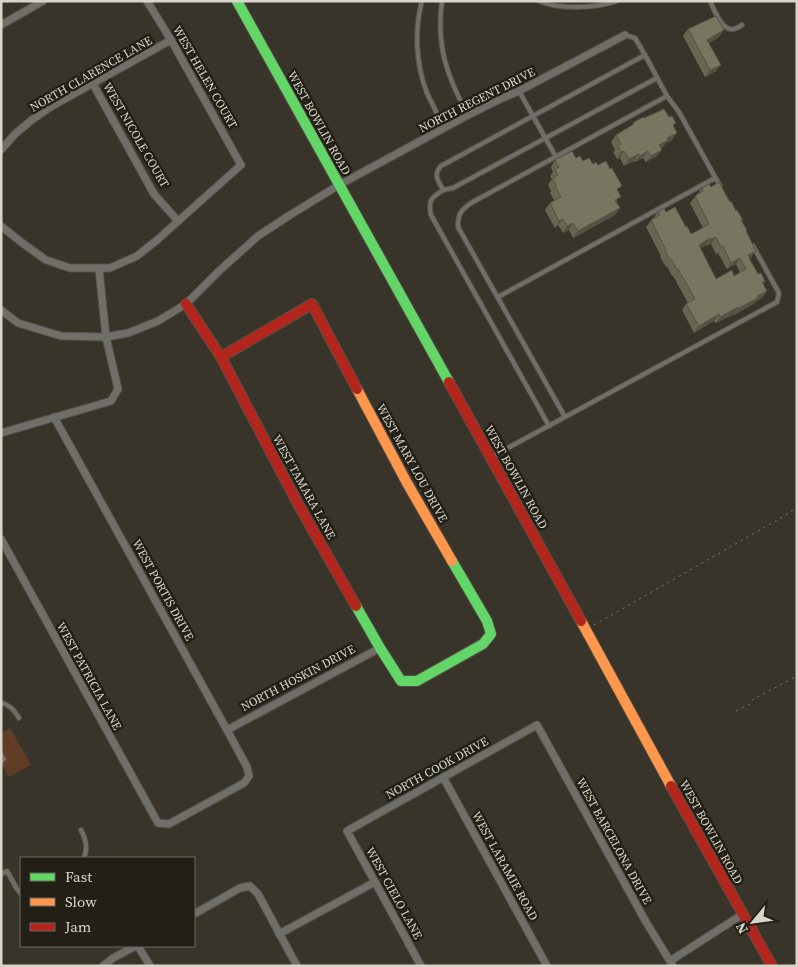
<svg xmlns="http://www.w3.org/2000/svg" width="798" height="967" font-family="'Source Serif 4',serif">
<rect width="100%" height="100%" fill="#38342a"/>
<path fill="#623d26" d="M10,728l21,37 -22,12 -8,-15v-29z"/>
<g fill="none" stroke-linecap="round" stroke-linejoin="round">
<g stroke="#545047" stroke-width="6">
<g id="lane">
<path d="M422,1c-8,30 -6,64 5,92 3,8 8,14 10,22 2,5 2,10 4,15"/>
<path d="M442,1c-6,45 5,76 26,114"/>
<path d="M539,1c21,9 57,7 78,0"/>
<path d="M710,1c4,8 10,26 20,28 4,1 9,-2 12,-4"/>
<path d="M625,35l10,3 10,17"/>
<path d="M519,91l37,66"/>
<path d="M443,190l10,-2 204,-110"/>
<path d="M498,297l217,-119"/>
<path d="M565,417l-107,-190c0,-13 2,-16 13,-24l196,-107"/>
<path d="M549,426l-118,-211c-3,-15 0,-17 12,-25 -5,-10 -10,-15 -2,-24l204,-111 22,41 12,16 41,74"/>
<path d="M493,456l284,-154 2,-9 -26,-47"/>
<path d="M1,703c9,1 14,8 18,15"/>
<path d="M81,830c5,10 7,17 3,28"/>
<path d="M1,874l6,-3 10,18 4,5"/>
</g>
</g>
<g stroke="#545047" stroke-width="9">
<g id="street">
<path d="M1,25l42,-24"/>
<path d="M93,84l61,110 24,27"/>
<path d="M1,150l14,-16 18,-15 19,-13 119,-66"/>
<path d="M1,226l20,16 25,18 24,8h40l27,-12 20,-16 84,-75 -70,-125 -24,-39"/>
<path d="M1,310l17,13 43,13 45,1 22,-4 30,-12 28,-17 33,-33 39,-35 32,-21 49,-30 129,-70 32,-16 19,-8 106,-56"/>
<path d="M1,433l110,-32 7,-12 -12,-52 -7,-68"/>
<path d="M1,539l157,284 11,1 75,-41 5,-7 -2,-9 -20,-37 -173,-313"/>
<path d="M227,730l153,-82"/>
<path d="M443,777l104,189"/>
<path d="M194,914l46,-26 10,-2 8,8 39,72"/>
<path d="M279,934l96,-52"/>
<path d="M138,946l12,20"/>
<path d="M670,961l73,-47"/>
<path d="M103,966l10,-8 23,-12"/>
<path d="M421,966l-74,-135 190,-106 109,197 27,44"/>
</g>
</g>
<g stroke="#545047" stroke-width="12">
<g id="fast">
<path d="M237,1l212,381"/>
<path d="M356,606l24,42 21,33h16l66,-37 8,-10 -4,-13 -35,-60"/>
</g>
</g>
<g stroke="#545047" stroke-width="12">
<g id="slow">
<path d="M357,389l50,94 45,78"/>
<path d="M581,621l90,165"/>
</g>
</g>
<g stroke="#545047" stroke-width="12">
<g id="jam">
<path d="M186,304l35,53 77,147 58,102"/>
<path d="M221,357l91,-53 45,85"/>
<path d="M449,382l132,239"/>
<path d="M671,786l101,180"/>
</g>
</g>
<g stroke="#74726d" stroke-width="1" stroke-dasharray="2.5 4" stroke-linecap="butt">
<path d="M594,625l192,-110 11,-8"/>
<path d="M736,711l14,-7 2,-4 45,-24"/>
</g>
<use href="#lane" stroke="#706e69" stroke-width="4"/>
<use href="#street" stroke="#706e69" stroke-width="7"/>
<use href="#fast" stroke="#63d668" stroke-width="10"/>
<use href="#slow" stroke="#ff974d" stroke-width="10"/>
<use href="#jam" stroke="#b3261e" stroke-width="10"/>
</g>
<g fill="#666653" fill-rule="evenodd">
<path d="M688,29l31,8 -10,6 7,28 -11,6 -22,-41z"/>
<path d="M644,118l30,9 -2,13 -6,3 -3,4 -2,1 -4,8 -11,6 -3,-4 -8,4 -1,-1 -10,5 -4,-8 -3,1 -4,-7 2,-2 -4,-8 5,-7 15,-9 3,-4z"/>
<path d="M576,158l17,6 5,1 20,27 -3,23 -42,23 -4,-8 -6,3 -5,-8 -3,3 -10,-18 5,-7 4,-3 -4,-7 1,-2 -3,-6 4,-6 -2,-3 3,-4 -2,-5 4,-7z"/>
<path d="M711,187l19,15 12,19 4,11 10,19 -5,6 -2,2 9,15 7,7 -2,3 4,7 -5,7 -7,4 -2,2 -19,11v-1l-18,9 -2,-2 -20,12 -12,-23 4,-6 2,-1 -15,-27h-1l-5,-10 -1,1 -6,-10 1,-1 -15,-29 12,-15h8l20,15 5,7 12,-6 -13,-25 12,-15zM711,244l5,10 2,-1 9,16 9,-5 4,9 -6,3 -18,3 -16,-31 6,-3v1z"/>
</g>
<g fill="#535344">
<path d="M724,30l-5,7 -17,10 5,-7z"/>
<path d="M721,65l-5,6 -11,6 5,-7z"/>
<path d="M677,133l-5,7 -6,3 -3,4 -9,4 5,-6 8,-7z"/>
<path d="M662,150l-5,6 -11,6 5,-6z"/>
<path d="M624,151l-4,7 -3,1 4,-7z"/>
<path d="M648,151l-5,7 -8,4 5,-6z"/>
<path d="M639,154l-5,7 -10,5 5,-7z"/>
<path d="M620,208l-5,7 -42,23 5,-7z"/>
<path d="M563,219l-5,6 -3,3 4,-7z"/>
<path d="M573,223l-4,7 -6,3 4,-7z"/>
<path d="M716,237l-5,7 -5,2 5,-7z"/>
<path d="M710,238l-4,7 -12,7 5,-7z"/>
<path d="M756,251l-5,6 -2,1 -1,-3z"/>
<path d="M740,258l-4,6 -9,5 4,-6z"/>
<path d="M767,291l-5,7 -7,4 -2,2 -19,11 5,-7z"/>
<path d="M738,307l-4,7 -18,9 4,-6z"/>
<path d="M719,314l-5,7 -20,12 5,-7z"/>
<path d="M7,760l-5,7h-1v-4z"/>
</g>
<g fill="#777761" stroke="#535344" fill-rule="evenodd">
<path d="M716,16l8,14 -17,10 14,25 -11,5 -22,-41z"/>
<path d="M664,109l5,8 3,-1 4,7 -3,2 4,8 -10,5 1,2 -9,5 3,5 -11,6 -3,-5 -8,5 -1,-2 -10,5 -5,-8 -3,1 -3,-6 3,-2 -5,-9 18,-11v-2l9,-5 1,1z"/>
<path d="M572,151l4,7 4,-2 3,5 6,-3 4,6 3,-2 2,3 8,-4 4,8 2,-1 10,18 -5,3 4,8 -6,3 5,8 -42,23 -5,-8 -6,3 -4,-7 -4,2 -9,-18 11,-6 -6,-11 1,-1 -3,-6 5,-4 -3,-6 4,-2 -4,-7z"/>
<path d="M719,182l11,20 1,-1 5,10 1,-1 6,10h-2l6,10 -1,1 10,20 -8,4 2,3h-1l9,16 3,-1 4,8 -3,1 5,9 -10,5 1,2 -19,10 -1,-1 -18,10 -1,-3 -20,12 -13,-22 9,-5 -17,-30 -1,1 -5,-10h-2l-5,-10h1l-15,-30 9,-5 -2,-3 6,-4 2,4 9,-5 11,20 1,-1 4,8 6,-3 12,-7 -14,-28 8,-5 -1,-3 7,-4 2,3zM716,237l5,10 2,-1 8,17 9,-5 6,11 -12,7 -2,-6 -16,9 -17,-34 11,-7 1,1z"/>
<path d="M1,750l6,10 -6,3z"/>
</g>
<g text-anchor="middle" dominant-baseline="central" stroke-width="5" stroke-linejoin="round" paint-order="stroke">
<g font-size="12" fill="#d9d5c9" stroke="#221f16">
<text transform="translate(91 74) rotate(-30)">NORTH CLARENCE LANE</text>
<text transform="translate(205 77) rotate(60)">WEST HELEN COURT</text>
<text transform="translate(477 100) rotate(-27)">NORTH REGENT DRIVE</text>
<text transform="translate(319 123) rotate(61)">WEST BOWLIN ROAD</text>
<text transform="translate(136 135) rotate(60)">WEST NICOLE COURT</text>
<text transform="translate(412 463) rotate(61)">WEST MARY LOU DRIVE</text>
<text transform="translate(516 477) rotate(61)">WEST BOWLIN ROAD</text>
<text transform="translate(304 487) rotate(61)">WEST TAMARA LANE</text>
<text transform="translate(163 590) rotate(61)">WEST PORTIS DRIVE</text>
<text transform="translate(89 676) rotate(61)">WEST PATRICIA LANE</text>
<text transform="translate(298 678) rotate(-28)">NORTH HOSKIN DRIVE</text>
<text transform="translate(437 768) rotate(-29)">NORTH COOK DRIVE</text>
<text transform="translate(711 832) rotate(61)">WEST BOWLIN ROAD</text>
<text transform="translate(614 841) rotate(61)">WEST BARCELONA DRIVE</text>
<text transform="translate(505 866) rotate(61)">WEST LARAMIE ROAD</text>
<text transform="translate(394 893) rotate(61)">WEST CIELO LANE</text>
</g>
</g>
<rect width="798" height="967" fill="none" stroke="#d9d5c9" stroke-width="5"/>
<rect x="20" y="857" width="175" height="90" fill="#221f16" stroke="#6b685e"/>
<rect x="30" y="873" width="25" height="8" fill="#63d668" stroke="#6b685e"/>
<text x="65" y="882" font-size="15" fill="#d9d5c9">Fast</text>
<rect x="30" y="898" width="25" height="8" fill="#ff974d" stroke="#6b685e"/>
<text x="65" y="907" font-size="15" fill="#d9d5c9">Slow</text>
<rect x="30" y="923" width="25" height="8" fill="#b3261e" stroke="#6b685e"/>
<text x="65" y="932" font-size="15" fill="#d9d5c9">Jam</text>
<g transform="translate(753 922) rotate(241)" stroke="#221f16" stroke-width="4" paint-order="stroke">
<path d="M0-4L9 19L0 12L-9 19Z" fill="#d9d5c9"/>
<text y="-8" font-size="14" font-weight="bold" text-anchor="middle" fill="#d9d5c9">N</text>
</g>
</svg>
